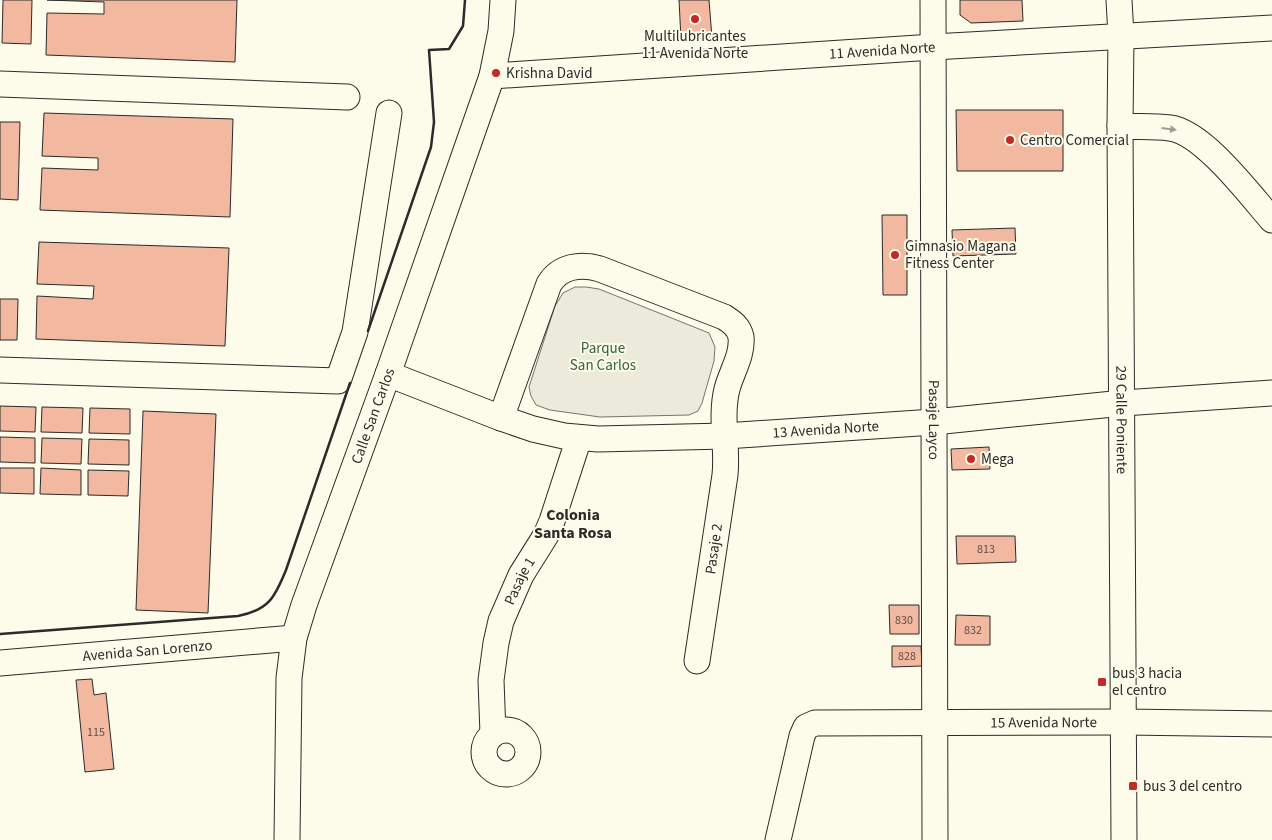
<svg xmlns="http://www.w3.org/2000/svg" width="1272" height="840" font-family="'Source Sans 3',sans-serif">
<rect width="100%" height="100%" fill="#fdfbea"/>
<path fill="#ecebdb" stroke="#74746e" d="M575,287h11l13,2 110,44 6,14 -1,14 -12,42 -4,8 -9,4 -89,2 -50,-7 -14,-5 -5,-9 -2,-9 26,-81 8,-13z"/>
<g fill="#f2b8a0" stroke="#2b2b2b">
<path d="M3,0h29l-1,44 -29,-1z"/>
<path d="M47,0h190l-2,62 -189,-7 1,-42 57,1v-12z"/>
<path d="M679,0h30l3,38 -31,1z"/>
<path d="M960,0h62l1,21 -52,2 -11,-8z"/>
<path d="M956,110h107v61h-106z"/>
<path d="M44,113l189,6 -3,98 -190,-7 2,-42 56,2v-12l-56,-2z"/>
<path d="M0,122h20l-2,78 -18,-1z"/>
<path d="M882,215h25v80h-24z"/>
<path d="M1015,228l1,26 -63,2 -1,-26z"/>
<path d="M39,242l190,6 -4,98 -189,-7 1,-43 56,3 1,-13 -57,-2z"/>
<path d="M0,299h18l-1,41h-17z"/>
<path d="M0,406l36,1 -1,25 -35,-1z"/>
<path d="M42,407l41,1 -1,25 -41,-1z"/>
<path d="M90,408l40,1v25l-41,-1z"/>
<path d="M143,411l73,3 -8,199 -72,-3z"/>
<path d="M0,437l35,1v25l-35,-1z"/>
<path d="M42,438l40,1 -1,25 -40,-1z"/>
<path d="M89,439l40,1v25l-41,-1z"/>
<path d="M989,447l1,22 -38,1 -1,-21z"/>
<path d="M0,468h34v26l-34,-1z"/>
<path d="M41,468l40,2v25l-41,-1z"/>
<path d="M88,470l41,1 -1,25 -40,-1z"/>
<path d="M956,536h59l1,26 -59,2z"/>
<path d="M889,605h30v29h-29z"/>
<path d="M956,615l34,1v29h-35z"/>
<path d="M892,646h29l1,20 -30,1z"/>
<path d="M92,679l2,16 12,-2 8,76 -29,3 -9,-92z"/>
</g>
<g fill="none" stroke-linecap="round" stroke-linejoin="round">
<g stroke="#2b2b2b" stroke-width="27">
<g id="minor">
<path id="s1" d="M933,0l2,840"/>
<path id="s2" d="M1119,0l2,36 -1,90 4,714"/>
<path id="s3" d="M492,76l441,-29 339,-19"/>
<path d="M0,84l347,13"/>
<path d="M1120,126c16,1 34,0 50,2 33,4 80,67 102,92"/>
<path d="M0,370l338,11 17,-49 34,-219"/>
<path id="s4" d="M388,374l113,44 32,11 31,7 34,3 127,-3 209,-14 189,-19 149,-10"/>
<path d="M501,418l48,-134c11,-18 32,-21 51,-15l124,48c8,5 15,10 17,20 2,18 -10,36 -14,52 -7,28 1,58 -2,86l-28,186"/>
<path id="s5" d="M0,663l294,-25"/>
<circle cx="506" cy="752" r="22"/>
<path id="s6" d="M493,734l-2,-54 5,-37 5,-22 20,-46 25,-40 6,-14 27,-83"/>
<path id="s7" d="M287,840l2,-162 5,-40 10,-33 84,-231 104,-298 9,-45 2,-31"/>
<path id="s8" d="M778,840l24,-104 4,-9 9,-4 309,-1 148,2"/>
</g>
</g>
<use href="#minor" stroke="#fdfbea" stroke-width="25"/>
<g stroke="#2b2b2b" stroke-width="2.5">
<path d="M368,331l63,-184 3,-25 -5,-72 20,-1 14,-23 2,-26"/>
<path d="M0,634l238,-18c31,-6 37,-19 48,-46l64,-187"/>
</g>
</g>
<defs><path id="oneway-solid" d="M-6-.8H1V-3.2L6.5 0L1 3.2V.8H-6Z" transform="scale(1.25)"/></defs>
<use fill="#9e9d94" href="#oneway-solid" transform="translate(1169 129) rotate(7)"/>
<g fill="#c62828" stroke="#fdfbea" stroke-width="2">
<circle cx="695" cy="19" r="5"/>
<circle cx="496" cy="73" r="5"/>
<circle cx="1010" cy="140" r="5"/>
<circle cx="895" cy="255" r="5"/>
<circle cx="971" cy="459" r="5"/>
<rect x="1097" y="677" width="10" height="10" rx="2.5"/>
<rect x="1128" y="781" width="10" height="10" rx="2.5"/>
</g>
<g text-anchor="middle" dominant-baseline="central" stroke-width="4" stroke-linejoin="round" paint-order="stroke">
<g font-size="12" fill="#5d4e48">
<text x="986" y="549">813</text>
<text x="904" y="620">830</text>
<text x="973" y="630">832</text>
<text x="907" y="656">828</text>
<text x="96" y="732">115</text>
</g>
<g font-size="15" fill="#2b2b2b" stroke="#fdfbea" text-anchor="start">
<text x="695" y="36" text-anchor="middle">Multilubricantes<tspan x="695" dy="17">11 Avenida Norte</tspan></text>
<text x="506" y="73">Krishna David</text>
<text x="1020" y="140">Centro Comercial</text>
<text x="905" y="246">Gimnasio Magana<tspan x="905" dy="17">Fitness Center</tspan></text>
<text x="981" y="459">Mega</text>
<text x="1112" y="673">bus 3 hacia<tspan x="1112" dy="17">el centro</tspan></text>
<text x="1143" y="786">bus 3 del centro</text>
</g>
<g font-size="15" fill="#2b2b2b" stroke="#fdfbea">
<text stroke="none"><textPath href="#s3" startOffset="391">11 Avenida Norte</textPath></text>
<text stroke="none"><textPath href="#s7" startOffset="438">Calle San Carlos</textPath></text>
<text stroke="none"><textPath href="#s1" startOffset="420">Pasaje Layco</textPath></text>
<text stroke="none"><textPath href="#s2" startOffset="420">29 Calle Poniente</textPath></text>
<text stroke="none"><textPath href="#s4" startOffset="449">13 Avenida Norte</textPath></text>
<text transform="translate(714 549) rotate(-82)">Pasaje 2</text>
<text stroke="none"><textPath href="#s6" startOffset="158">Pasaje 1</textPath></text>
<text stroke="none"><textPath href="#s5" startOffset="148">Avenida San Lorenzo</textPath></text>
<text stroke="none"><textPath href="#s8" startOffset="355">15 Avenida Norte</textPath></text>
</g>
<g font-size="15" fill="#34623c" stroke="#fdfbea">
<text x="603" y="348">Parque<tspan x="603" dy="17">San Carlos</tspan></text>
</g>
<g font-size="16" font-weight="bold" fill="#2b2b2b" stroke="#fdfbea">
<text x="573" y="515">Colonia<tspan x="573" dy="18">Santa Rosa</tspan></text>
</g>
</g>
</svg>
